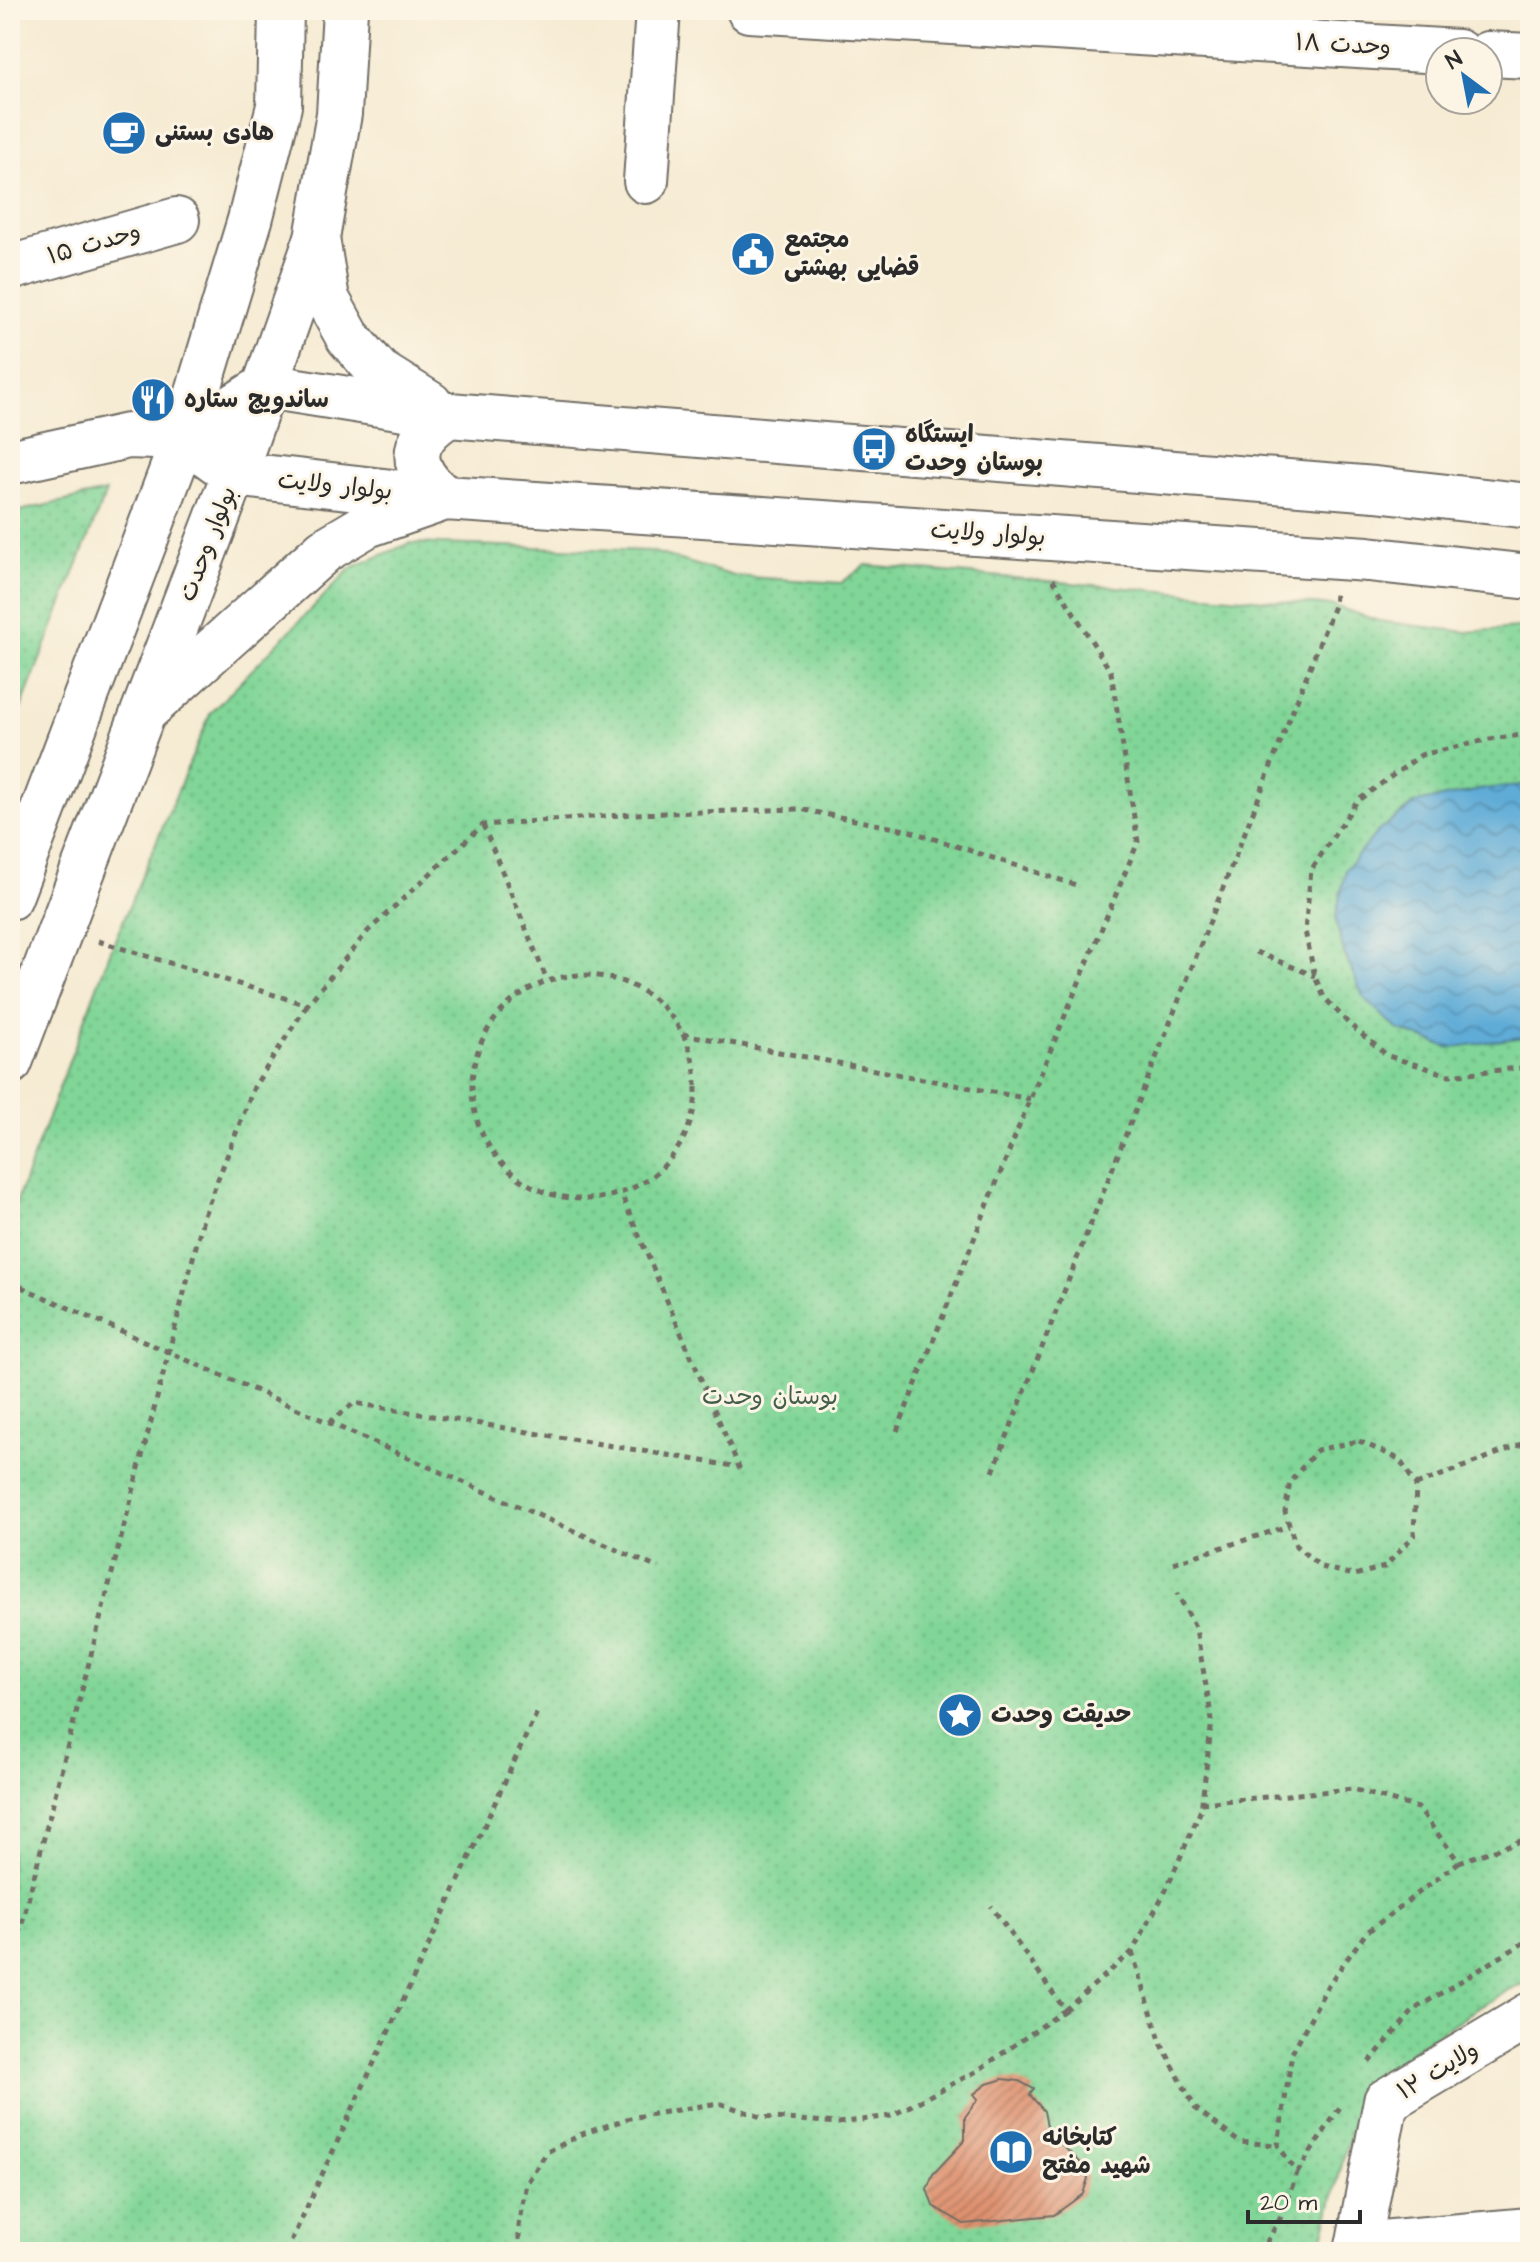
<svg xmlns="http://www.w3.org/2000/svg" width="1540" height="2262" font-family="'Architects Daughter','Playpen Sans Arabic',sans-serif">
<defs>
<pattern id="park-dots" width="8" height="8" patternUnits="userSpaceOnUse" patternTransform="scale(2)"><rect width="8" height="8" fill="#80d597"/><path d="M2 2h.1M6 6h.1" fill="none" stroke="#6fb782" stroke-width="1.8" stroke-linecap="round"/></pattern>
<pattern id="water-waves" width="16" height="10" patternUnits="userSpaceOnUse" patternTransform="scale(2)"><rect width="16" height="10" fill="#5eacd7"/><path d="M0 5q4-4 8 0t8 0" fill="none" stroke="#4e8caf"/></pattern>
<pattern id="building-hatch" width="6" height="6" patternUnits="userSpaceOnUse" patternTransform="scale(2)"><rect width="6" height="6" fill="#de9170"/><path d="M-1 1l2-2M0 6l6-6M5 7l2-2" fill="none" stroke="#b4775c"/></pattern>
</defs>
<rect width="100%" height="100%" fill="#fcf5e5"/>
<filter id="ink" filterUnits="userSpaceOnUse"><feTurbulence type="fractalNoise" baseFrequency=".0125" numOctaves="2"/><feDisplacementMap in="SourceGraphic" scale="16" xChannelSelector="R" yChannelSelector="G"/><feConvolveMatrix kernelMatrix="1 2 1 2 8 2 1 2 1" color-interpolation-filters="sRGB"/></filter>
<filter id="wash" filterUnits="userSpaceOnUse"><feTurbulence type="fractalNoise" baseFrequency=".006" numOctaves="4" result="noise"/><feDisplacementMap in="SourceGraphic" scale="32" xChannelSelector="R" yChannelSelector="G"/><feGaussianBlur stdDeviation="1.8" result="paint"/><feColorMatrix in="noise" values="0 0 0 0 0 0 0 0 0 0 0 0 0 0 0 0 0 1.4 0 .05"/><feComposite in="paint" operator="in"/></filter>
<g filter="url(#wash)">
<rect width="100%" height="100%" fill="#f6ebd3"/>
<g fill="url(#park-dots)" stroke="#568061" stroke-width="2">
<path d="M106,492l-96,244v-223z"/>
<path d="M410,543l240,8 84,25 107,7 25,-18 468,41 45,15 87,11 64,-5v1353l-29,14 -86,54 -58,59 -38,145h-1309v-1033l102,-272 99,-235 140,-144z"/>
</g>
<path fill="url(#water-waves)" stroke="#446c81" stroke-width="2" d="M1530,784v252l-81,12 -52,-19 -34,-32 -19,-44 -7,-26 -1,-12 10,-46 31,-37 39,-29 69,-14z"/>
<g id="blocks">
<path fill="url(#building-hatch)" d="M1003,2079l16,2 15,8 -4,6 14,16 4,21 33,31 7,15 -5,16 -29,21 -90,9 -31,-18 -6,-17 6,-15 32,-34v-23l13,-18 -4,-5 13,-10z"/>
</g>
</g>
<g filter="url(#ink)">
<use href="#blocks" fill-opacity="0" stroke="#726e66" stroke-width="2"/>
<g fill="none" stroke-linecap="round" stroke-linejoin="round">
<g stroke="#726e66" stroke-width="48">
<g id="minor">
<path d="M749,10l709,42"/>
<path d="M1488,54l42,2"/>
<path d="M646,181l12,-171"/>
<path d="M10,268l167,-48"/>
<path d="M10,462l118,-26 56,2"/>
<path d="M1358,2245l172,-15"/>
<path d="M1357,2252l29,-151 144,-86"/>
</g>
</g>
<g stroke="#726e66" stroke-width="48">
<g id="secondary">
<path d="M317,238l10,61 21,38 31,35 51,32"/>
<path d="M445,498l-211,-24 -50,-36 82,-52 183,29 926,74 155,17"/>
<path d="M445,498c-37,-29 -38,-58 4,-83"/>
<path d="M146,710l179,-160 42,-25 78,-27 923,61 162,18"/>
</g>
</g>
<g stroke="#726e66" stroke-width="48">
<g id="primary">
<path d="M10,897l174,-459 66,-218 29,-114 2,-96"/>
<path d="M10,1062l224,-588 83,-236 22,-124 6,-104"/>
</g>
</g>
<g stroke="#726e66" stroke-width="5" stroke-dasharray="6 6" stroke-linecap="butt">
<path d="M1530,734l-40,5 -69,16 -64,46 -46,69 -6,61 10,46 9,20 24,26 40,33 61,19 81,-8"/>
<path d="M483,825l64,155"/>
<path d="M98,941l209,64 61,-74 115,-106 151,-11 165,-5 111,22 169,55"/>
<path d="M1256,952l59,24"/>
<circle cx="584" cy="1087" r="112"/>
<path d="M683,1034l347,65"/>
<path d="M10,1282l648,286"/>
<path d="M329,1423l25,-20 385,64 -118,-273"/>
<path d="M897,1431l133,-332 108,-257 -27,-170 -59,-94"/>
<path d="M1359,1441l40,18 17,26 -2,50 -29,32 -31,8 -33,-8 -25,-21 -11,-34 5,-30 27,-32z"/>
<path d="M993,1472l341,-866 1,-12"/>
<path d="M1416,1485l114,-44"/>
<path d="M1173,1563l116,-37"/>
<path d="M1201,1803l151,-14 66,19 41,54 -93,71 -38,52 -36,68 -14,92 19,28 -16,44 -20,35"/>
<path d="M1459,1862l71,-24"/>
<path d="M1132,1952l29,91 34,65 44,34 38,3"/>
<path d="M10,1970l194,-755 50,-128 53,-82"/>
<path d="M1065,2010l67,-58 34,-62 35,-80 11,-90 -16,-91 -19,-36"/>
<path d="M1369,2062l46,-53 115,-70"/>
<path d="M1297,2173l45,-69"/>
<path d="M286,2252l253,-544"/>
<path d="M519,2252v-26l8,-43 20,-31 35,-18 48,-16 89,-15 42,14 77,6 53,-7 86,-45 88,-61 -74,-104"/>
</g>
<use href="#minor" stroke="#fff" stroke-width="44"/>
<use href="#secondary" stroke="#fff" stroke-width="44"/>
<use href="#primary" stroke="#fff" stroke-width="44"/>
</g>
</g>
<defs>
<g id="cafe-disc" transform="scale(2.3)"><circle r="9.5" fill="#1f6fb2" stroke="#fcf5e5"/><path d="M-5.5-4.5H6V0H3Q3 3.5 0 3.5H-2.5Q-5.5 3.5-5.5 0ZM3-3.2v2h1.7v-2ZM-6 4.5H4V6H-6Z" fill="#fff"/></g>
<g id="civic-disc" transform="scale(2.3)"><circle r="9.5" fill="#1f6fb2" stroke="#fcf5e5"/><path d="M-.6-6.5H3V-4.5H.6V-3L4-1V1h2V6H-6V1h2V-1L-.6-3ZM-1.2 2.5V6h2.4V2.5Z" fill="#fff"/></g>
<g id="restaurant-disc" transform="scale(2.3)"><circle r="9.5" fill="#1f6fb2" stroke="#fcf5e5"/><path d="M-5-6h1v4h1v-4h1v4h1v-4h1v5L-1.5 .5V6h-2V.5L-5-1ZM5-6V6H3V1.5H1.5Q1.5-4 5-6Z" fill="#fff"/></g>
<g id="bus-disc" transform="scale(2.3)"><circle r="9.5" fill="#1f6fb2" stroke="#fcf5e5"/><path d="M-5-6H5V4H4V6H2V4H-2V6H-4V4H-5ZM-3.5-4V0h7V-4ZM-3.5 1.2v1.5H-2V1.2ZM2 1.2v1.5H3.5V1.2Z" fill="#fff"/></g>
<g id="sight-disc" transform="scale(2.3)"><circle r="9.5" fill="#1f6fb2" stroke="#fcf5e5"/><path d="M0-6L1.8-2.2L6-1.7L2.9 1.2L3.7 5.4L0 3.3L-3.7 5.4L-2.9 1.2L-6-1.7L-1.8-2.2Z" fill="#fff"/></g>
<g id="library-disc" transform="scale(2.3)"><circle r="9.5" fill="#1f6fb2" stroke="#fcf5e5"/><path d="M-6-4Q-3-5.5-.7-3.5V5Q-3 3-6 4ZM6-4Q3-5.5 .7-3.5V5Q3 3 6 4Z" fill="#fff"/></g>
</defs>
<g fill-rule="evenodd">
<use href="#cafe-disc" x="124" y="133"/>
<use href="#civic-disc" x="753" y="254"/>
<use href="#restaurant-disc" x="153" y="400"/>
<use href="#bus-disc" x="874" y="449"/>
<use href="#sight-disc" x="960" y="1715"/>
<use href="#library-disc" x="1011" y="2152"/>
</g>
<g text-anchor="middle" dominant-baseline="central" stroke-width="6" stroke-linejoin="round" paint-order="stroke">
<g font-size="24" fill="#2b2b2b" stroke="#fcf5e5">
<text transform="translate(1343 45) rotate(3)">وحدت ۱۸</text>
<text transform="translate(94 244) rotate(-16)">وحدت ۱۵</text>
<text transform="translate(335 486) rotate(6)">بولوار ولایت</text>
<text transform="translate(988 534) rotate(4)">بولوار ولایت</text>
<text transform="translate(208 544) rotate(-69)">بولوار وحدت</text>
<text transform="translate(1438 2071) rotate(-31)">ولایت ۱۲</text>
</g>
<g font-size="24" font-weight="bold" fill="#2b2b2b" stroke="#fcf5e5" text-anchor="start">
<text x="155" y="133">هادی بستنی</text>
<text x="784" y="240">مجتمع<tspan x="784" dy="28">قضایی بهشتی</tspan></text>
<text x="184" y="400">ساندویچ ستاره</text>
<text x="905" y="435">ایستگاه<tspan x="905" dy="28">بوستان وحدت</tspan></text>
<text x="991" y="1715">حدیقت وحدت</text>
<text x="1042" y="2138">کتابخانه<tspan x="1042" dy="28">شهید مفتح</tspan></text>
</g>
<g font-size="24" fill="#445e4b" stroke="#fcf5e5">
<text x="770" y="1397">بوستان وحدت</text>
</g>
</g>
<rect width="1540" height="2262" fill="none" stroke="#fcf5e5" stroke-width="40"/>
<g transform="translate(1464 76) rotate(328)"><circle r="38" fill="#fcf5e5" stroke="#a8a49b" stroke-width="2"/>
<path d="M0-6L14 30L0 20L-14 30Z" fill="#1f6fb2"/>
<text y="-12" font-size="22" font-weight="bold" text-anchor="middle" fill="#2b2b2b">N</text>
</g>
<path d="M1248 2210v12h112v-12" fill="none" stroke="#2b2b2b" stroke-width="4"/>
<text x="1260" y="2210" font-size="24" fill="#2b2b2b" stroke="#fcf5e5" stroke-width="6" paint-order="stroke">20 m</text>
</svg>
